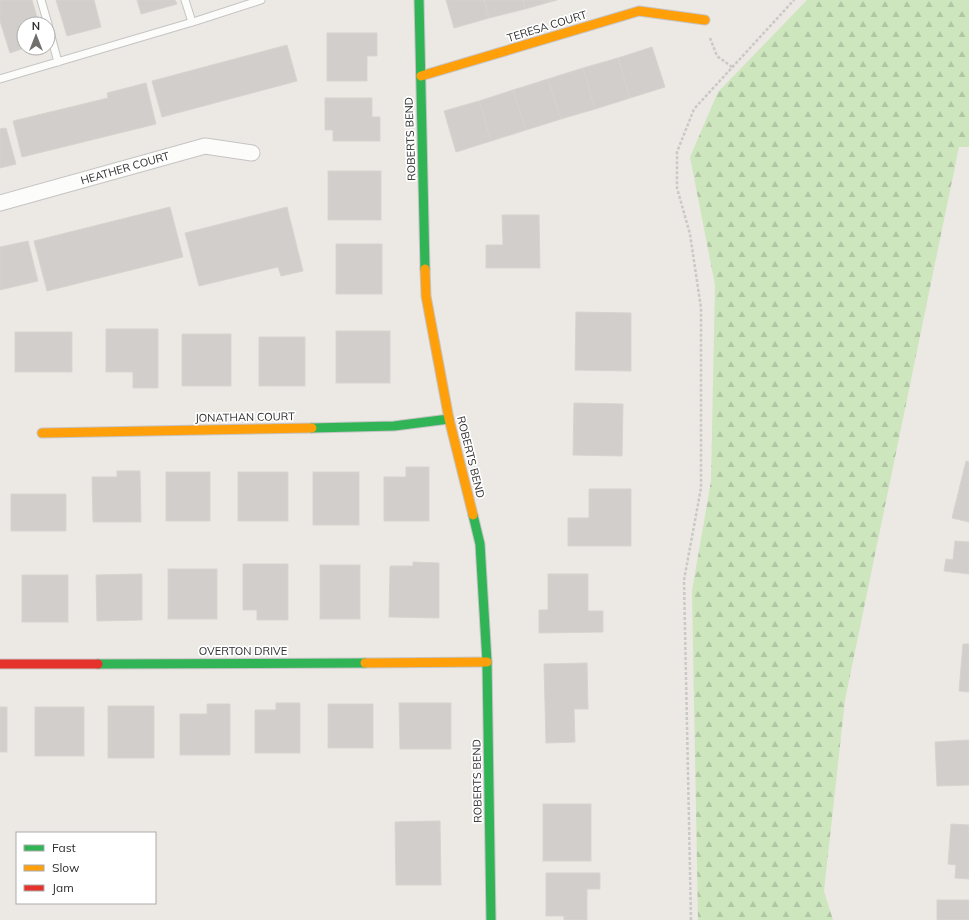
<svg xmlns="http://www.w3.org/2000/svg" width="969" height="920" font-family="Mulish,sans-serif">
<defs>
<pattern id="forest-firs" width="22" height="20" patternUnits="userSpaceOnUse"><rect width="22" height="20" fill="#cee6be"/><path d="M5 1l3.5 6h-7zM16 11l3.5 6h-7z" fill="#b1c6a4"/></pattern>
</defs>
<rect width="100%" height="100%" fill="#ece8e4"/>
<path fill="url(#forest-firs)" d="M807,0h162v147h-10l-114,553 -21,191 9,29h-135l-6,-329 19,-110 4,-196 -25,-128 28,-65z"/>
<g fill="#d1cecb" stroke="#d7d4d0">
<path d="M0,0h32l7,24h-15v24h1l-15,5 -10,-32z"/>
<path d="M56,0h38l7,27 -34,9z"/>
<path d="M137,0h38l2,4 -36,10z"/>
<path d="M446,0h38l5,18 -35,10z"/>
<path d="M484,0h39l2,9 -36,9z"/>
<path d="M523,0h34l-32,9z"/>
<path d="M327,33h50v23h-10v25h-40z"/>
<path d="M287,45l10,36 -135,36 -10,-36z"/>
<path d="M652,47l13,40 -35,11 -12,-40z"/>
<path d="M618,58l12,40 -35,11 -12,-41z"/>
<path d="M583,68l12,41 -34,10 -13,-40z"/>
<path d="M548,79l13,40 -35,11 -13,-40z"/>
<path d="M146,83l10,41 -134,33 -9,-36 95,-23 -1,-5z"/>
<path d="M513,90l13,40 -35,11 -12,-40z"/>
<path d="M325,98h47v19h8v24h-47v-11h-8z"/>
<path d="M479,101l12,40 -35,11 -12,-41z"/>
<path d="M6,128l10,36 -16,4v-39z"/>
<rect x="328" y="171" width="53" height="49"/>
<path d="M170,207l13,50 -136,34 -13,-50z"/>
<path d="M287,207l16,64 -22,5 -3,-9 -79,19 -14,-53z"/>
<path d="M502,215h37l1,53h-54v-23h17z"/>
<path d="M28,241l10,40 -38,9v-43z"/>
<rect x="336" y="244" width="46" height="50"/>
<path d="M576,312l55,1v58l-56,-1z"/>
<path d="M106,329h52v59h-25v-16h-27z"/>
<rect x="336" y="331" width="54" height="52"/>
<rect x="15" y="332" width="57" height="40"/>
<rect x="182" y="334" width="49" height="52"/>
<rect x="259" y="337" width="46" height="49"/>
<path d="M574,403l49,1 -1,52 -49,-1z"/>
<path d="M966,461l3,1v60l-17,-4z"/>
<path d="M406,467h23v54h-45v-44h22z"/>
<path d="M117,471h23l1,51h-48l-1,-45h25z"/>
<rect x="166" y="472" width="44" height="49"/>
<rect x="238" y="472" width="50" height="49"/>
<rect x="313" y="472" width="46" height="53"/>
<path d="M589,489h42v57h-63v-28h21z"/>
<rect x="11" y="494" width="55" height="37"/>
<path d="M955,541l14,1v32l-25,-3 2,-12 7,1z"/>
<path d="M413,562l26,1v55l-50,-1 1,-51h23z"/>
<path d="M243,564h45v56h-31v-10h-14z"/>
<rect x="320" y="565" width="40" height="54"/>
<rect x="168" y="569" width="49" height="50"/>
<path d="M142,574v46l-45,1 -1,-46z"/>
<path d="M548,574h40v37h15v21l-64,1v-23h9z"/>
<rect x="22" y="575" width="46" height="47"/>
<path d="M963,644h6v48l-10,-1z"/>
<path d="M587,663l1,46h-14l1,33 -29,1 -2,-79z"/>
<path d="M276,703h24v50h-45v-43h21z"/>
<path d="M399,703h52v46h-51z"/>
<path d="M207,704h23v51h-50v-41h27z"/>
<rect x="328" y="704" width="45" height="44"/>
<rect x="108" y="706" width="46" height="52"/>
<rect x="0" y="707" width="7" height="45"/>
<rect x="35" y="707" width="49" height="49"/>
<path d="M969,740v45l-32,1 -2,-44z"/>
<rect x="543" y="804" width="48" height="57"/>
<path d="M440,821l1,64h-45l-1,-63z"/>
<path d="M951,824l18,1v54l-14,-1 1,-13 -8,-1z"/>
<path d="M546,873h54v16h-13v31h-23v-4h-18z"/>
<rect x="937" y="900" width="32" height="20"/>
</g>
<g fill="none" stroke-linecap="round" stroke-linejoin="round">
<g stroke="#c5c4c5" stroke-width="9">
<g id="lane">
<path d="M41,0l7,24"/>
<path d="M185,0l7,22"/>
<path d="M48,25l10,37"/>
<path d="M0,79l196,-58 65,-21"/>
</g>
</g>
<g stroke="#c5c4c5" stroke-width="17">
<path id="street" d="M0,203l205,-57 47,7"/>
</g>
<g stroke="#c5c4c5" stroke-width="11">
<g id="fast">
<path d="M419,0l6,269"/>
<path d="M312,428l82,-2 55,-7"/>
<path d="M473,515l7,29 7,118 4,258"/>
<path d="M98,664l267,-1"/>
</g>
</g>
<g stroke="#c5c4c5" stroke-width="11">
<g id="slow">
<path d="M421,76l218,-65 66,9"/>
<path d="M425,269l1,27 23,123 24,96"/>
<path d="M42,433l270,-5"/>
<path d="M365,663l122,-1"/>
</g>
</g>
<g stroke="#c5c4c5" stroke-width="11">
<path id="jam" d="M0,664h98"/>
</g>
<g stroke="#c9c9c8" stroke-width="2.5" stroke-dasharray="3 2" stroke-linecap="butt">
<path d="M710,38l7,18 15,11"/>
<path d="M691,920l-7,-340 17,-92v-180l-11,-74 -13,-46v-36l17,-43 100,-109"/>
</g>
<use href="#lane" stroke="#fcfcfb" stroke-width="7"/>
<use href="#street" stroke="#fcfcfb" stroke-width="15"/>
<use href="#fast" stroke="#30b455" stroke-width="9"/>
<use href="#slow" stroke="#ff9f0a" stroke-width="9"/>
<use href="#jam" stroke="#e5322d" stroke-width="9"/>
</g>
<g text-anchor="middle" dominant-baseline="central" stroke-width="3.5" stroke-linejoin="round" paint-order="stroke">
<g font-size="11" fill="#2e2e2e" stroke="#fff">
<text transform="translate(547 26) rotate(-17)">TERESA COURT</text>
<text transform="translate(410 139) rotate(-92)">ROBERTS BEND</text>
<text transform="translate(125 168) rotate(-16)">HEATHER COURT</text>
<text transform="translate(245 417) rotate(-1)">JONATHAN COURT</text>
<text transform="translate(471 457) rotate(76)">ROBERTS BEND</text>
<text x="243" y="651">OVERTON DRIVE</text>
<text transform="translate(477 781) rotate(-91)">ROBERTS BEND</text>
</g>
</g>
<rect x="16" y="832" width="140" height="72" fill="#ffffff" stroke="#ababab"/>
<rect x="24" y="845" width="20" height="6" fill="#30b455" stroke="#ababab"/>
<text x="52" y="852" font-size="12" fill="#2e2e2e">Fast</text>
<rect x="24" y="865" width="20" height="6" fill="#ff9f0a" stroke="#ababab"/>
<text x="52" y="872" font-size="12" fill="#2e2e2e">Slow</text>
<rect x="24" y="885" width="20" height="6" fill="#e5322d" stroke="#ababab"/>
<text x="52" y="892" font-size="12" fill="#2e2e2e">Jam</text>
<g transform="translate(36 36)"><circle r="19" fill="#ffffff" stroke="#ababab"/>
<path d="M0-3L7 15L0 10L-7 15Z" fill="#706f6e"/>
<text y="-6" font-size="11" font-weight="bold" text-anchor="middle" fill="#2e2e2e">N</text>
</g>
</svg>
